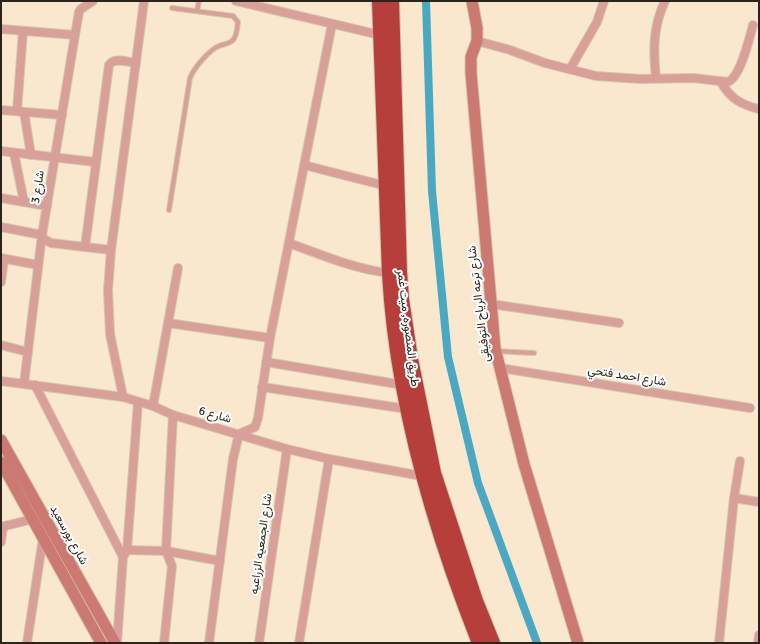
<svg xmlns="http://www.w3.org/2000/svg" width="760" height="644" font-family="Signika,Vazirmatn,sans-serif">
<rect width="100%" height="100%" fill="#f9e8cd"/>
<g fill="none" stroke-linecap="round" stroke-linejoin="round">
<path stroke="#4aa8c3" stroke-width="8" d="M426,1l6,190 16,166 30,126 59,160"/>
<g stroke="#d4c5ad" stroke-width="6">
<g id="lane">
<path d="M197,11l2,-10"/>
<path d="M169,210l21,-132c4,-10 19,-28 29,-32 5,-2 10,-2 14,-6 4,-4 4,-12 5,-18l-5,-6 -61,-8"/>
<path d="M496,351l38,2"/>
</g>
</g>
<g stroke="#d4c5ad" stroke-width="10">
<g id="street">
<path d="M236,1l144,34"/>
<path d="M1,29l74,6"/>
<path d="M477,41l33,9 35,13 51,13 45,3 52,-1 35,4c13,-6 21,-43 25,-57"/>
<path d="M570,69l27,-47 7,-21"/>
<path d="M656,78c-3,-27 -3,-52 9,-77"/>
<path d="M721,82c9,16 20,23 38,27"/>
<path d="M1,110l61,5"/>
<path d="M17,111l6,-80"/>
<path d="M24,112l7,43"/>
<path d="M1,151l94,11"/>
<path d="M14,153l10,49"/>
<path d="M304,165l82,21"/>
<path d="M1,198l46,8"/>
<path d="M1,227l41,8 2,4 7,4 60,7"/>
<path d="M289,243c33,12 65,26 100,30"/>
<path d="M85,247l24,-182c5,-8 18,-3 27,-2"/>
<path d="M1,258l37,7"/>
<path d="M1,282l3,-23"/>
<path d="M491,304l128,19"/>
<path d="M168,323l102,15"/>
<path d="M1,345l27,7"/>
<path d="M266,362l137,23"/>
<path d="M500,368l250,40"/>
<path d="M1,381l122,16 30,9 20,9 114,34 42,10 93,17"/>
<path d="M24,384l18,-149 33,-200 4,-23 2,-3 12,-8"/>
<path d="M35,385l88,172"/>
<path d="M262,387l145,22"/>
<path d="M123,397l-13,-63 -2,-44 3,-40 33,-249"/>
<path d="M153,406l25,-138"/>
<path d="M734,498l25,4"/>
<path d="M1,527l32,-8"/>
<path d="M1,542l2,-15"/>
<path d="M127,550l11,-148"/>
<path d="M27,643l16,-105"/>
<path d="M117,643l6,-86 4,-7 39,1 54,10"/>
<path d="M164,643l8,-77 -6,-15 7,-136"/>
<path d="M209,643l24,-184 6,-25 16,-7 3,-9 12,-80 62,-314"/>
<path d="M259,643l28,-194"/>
<path d="M299,643l30,-184"/>
<path d="M719,643l15,-145 6,-37"/>
<path d="M758,643l1,-8"/>
</g>
</g>
<g stroke="#d4c5ad" stroke-width="13">
<g id="secondary">
<path d="M472,1l5,27v13l-6,16v16l24,275 29,116 54,179"/>
<path d="M1,440l114,203"/>
<path d="M1,462l100,181"/>
</g>
</g>
<g stroke="#d4c5ad" stroke-width="16">
<g id="highway">
<path d="M379,1l10,272c7,125 44,254 90,370"/>
<path d="M392,1l8,271 2,27 9,60 23,114 42,128 17,42"/>
</g>
</g>
<use href="#lane" stroke="#d99f99" stroke-width="4"/>
<use href="#street" stroke="#d99f99" stroke-width="8"/>
<use href="#secondary" stroke="#cc7971" stroke-width="11"/>
<use href="#highway" stroke="#b63e3b" stroke-width="14"/>
</g>
<g text-anchor="middle" dominant-baseline="central" stroke-width="4" stroke-linejoin="round" paint-order="stroke">
<g font-size="12" fill="#2b241a" stroke="#fff">
<text transform="translate(38 187) rotate(-81)">شارع 3</text>
<text transform="translate(479 304) rotate(-97)">شارع ترعه الرياح التوفيقى</text>
<text transform="translate(408 328) rotate(83)">طريق المنصوره, ميت غمر</text>
<text transform="translate(627 376) rotate(9)">شارع احمد فتحي</text>
<text transform="translate(215 415) rotate(16)">شارع 6</text>
<text transform="translate(69 535) rotate(61)">شارع بورسعيد</text>
<text transform="translate(261 544) rotate(-82)">شارع الجمعيه الزراعيه</text>
</g>
</g>
<rect width="760" height="644" fill="none" stroke="#2b241a" stroke-width="4"/>
</svg>
